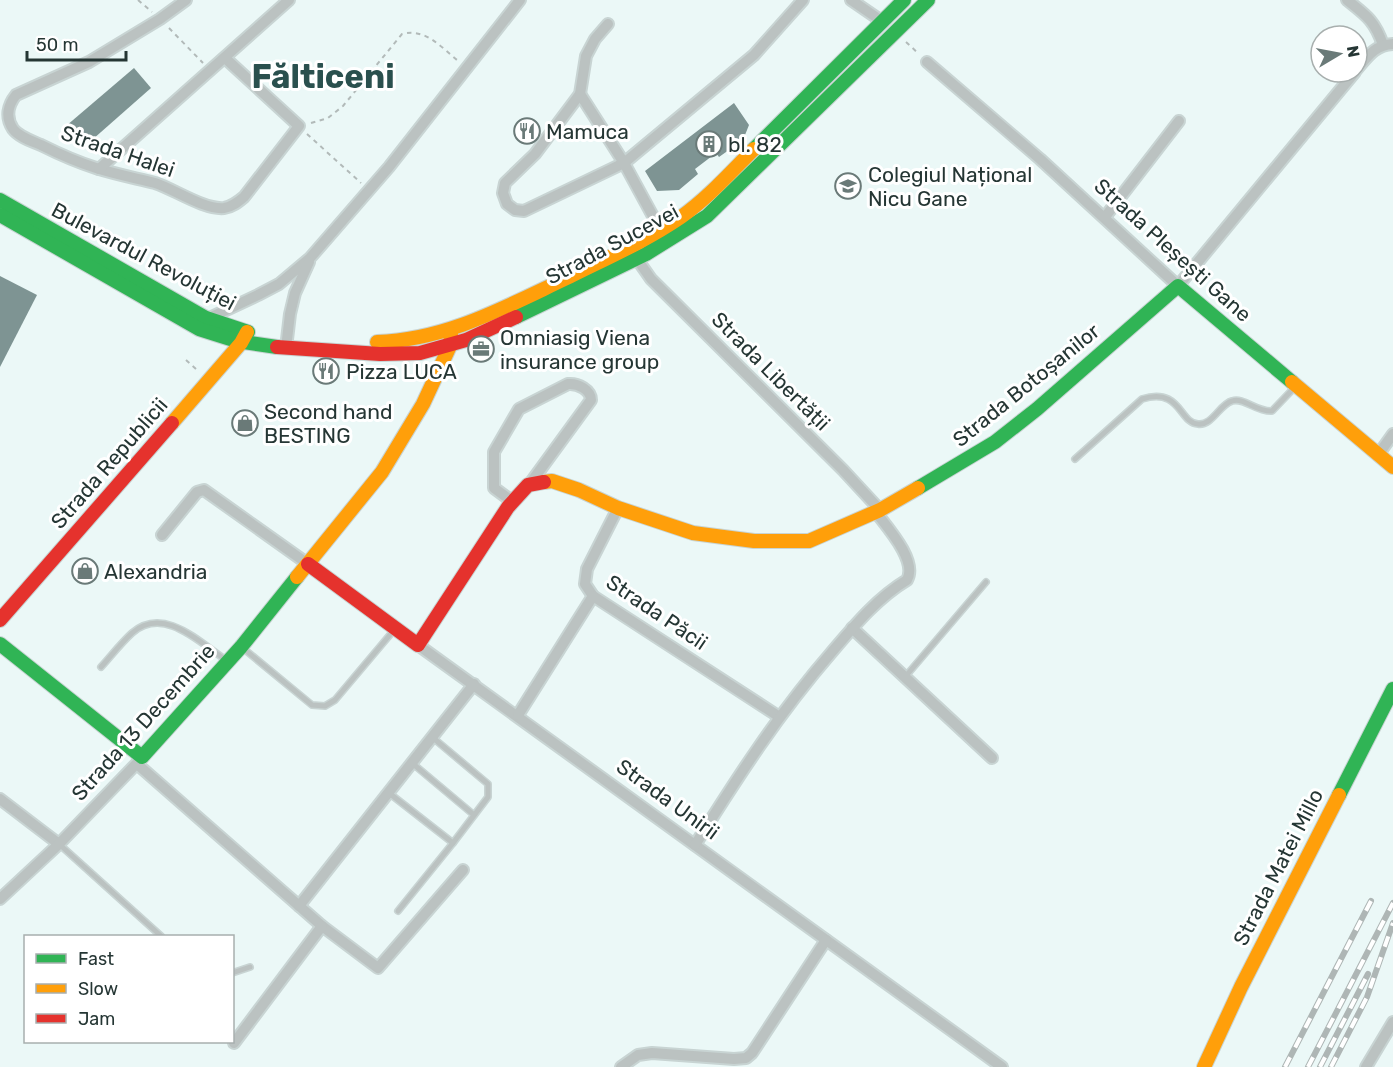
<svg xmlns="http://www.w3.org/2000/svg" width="1393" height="1067" font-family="Rubik,sans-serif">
<rect width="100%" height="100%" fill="#ebf8f7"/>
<g fill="#7e9493">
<path d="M134,68l17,20 -67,59 -18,-21z"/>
<path d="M734,103l15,22 -6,15 -24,17 -3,-4 -21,16 3,5 -19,16 -22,1 -12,-20z"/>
<path d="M0,276l37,19 -37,72z"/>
</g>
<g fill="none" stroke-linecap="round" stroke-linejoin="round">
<g stroke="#c8d4d3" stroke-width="8">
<g id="lane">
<path d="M1075,459l67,-60c39,-12 37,24 56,25 14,2 22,-20 34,-23 12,-4 24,11 40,10l22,-23"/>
<path d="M244,649l68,56 13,1 10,-6 59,-70"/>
<path d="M101,667c10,-11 20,-24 31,-34 32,-28 68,10 94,27"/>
<path d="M905,677l81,-95"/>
<path d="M412,763l62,52"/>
<path d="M389,793l64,50 35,-46v-13l-56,-47"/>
<path d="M59,844l102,92"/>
<path d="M398,911l55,-68"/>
<path d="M232,973l18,-6"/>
</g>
</g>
<g stroke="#c8d4d3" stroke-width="14">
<g id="street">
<path d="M186,0l-26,19 -71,43 -73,33c-8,10 -11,22 -3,34 6,8 19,12 28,16 18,9 36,17 55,23 19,6 39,10 59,15 19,6 49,27 69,25 8,-1 14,-6 20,-11l55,-71 -74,-68"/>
<path d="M851,0l32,22"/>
<path d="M1347,0c19,15 28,21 36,45"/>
<path d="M608,24l-13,15 -9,17 -6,38 -45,60 -30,29 -2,10 4,11 8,6 9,1 100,-48 130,-108 49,-55"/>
<path d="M927,62l113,97 138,127 177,-214"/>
<path d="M1357,69c11,-13 18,-24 36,-25"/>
<path d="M580,94l44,69 37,68"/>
<path d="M99,169l190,-169"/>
<path d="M1105,217l74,-96"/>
<path d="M637,259l14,20 192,191 37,40"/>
<path d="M205,320l53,-25 21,-11 31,-26 79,-91 131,-167"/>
<path d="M286,348l4,-34 5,-21 14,-31"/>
<path d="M1378,455l15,-21"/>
<path d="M513,502l-19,-14v-36l25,-43 49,-25c10,-1 23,6 23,16l-62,85"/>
<path d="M618,508l-31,61 -2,15 8,12 185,120"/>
<path d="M162,535l35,-43 7,-2 104,74"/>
<path d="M852,628l140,130"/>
<path d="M418,645l584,422"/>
<path d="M518,715l75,-119"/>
<path d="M137,764l185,162 56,42 85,-98"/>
<path d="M0,799l59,45"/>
<path d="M695,845c42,-67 84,-132 136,-192 23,-27 46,-55 76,-73 11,-19 -20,-53 -32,-69"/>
<path d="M0,899l59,-55 81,-84"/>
<path d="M299,906l175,-222"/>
<path d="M234,1043l88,-117"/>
<path d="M621,1067l17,-12 14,-2 82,6 12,-1 6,-5 74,-113"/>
<path d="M1366,1067l27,-45"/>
</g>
</g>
<g stroke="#c8d4d3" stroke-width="16">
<g id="fast">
<path d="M754,149l150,-149"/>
<path d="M0,200l206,118 42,14"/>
<path d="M0,215l199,114 38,12 40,6"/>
<path d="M516,317l130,-63 61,-38 221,-216"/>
<path d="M918,488l77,-46 42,-33 141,-123 114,96"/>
<path d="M0,644l142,113 99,-110 56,-70"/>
<path d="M1339,795l54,-106"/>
</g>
</g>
<g stroke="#c8d4d3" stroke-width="16">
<g id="slow">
<path d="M377,342c70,-2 130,-36 192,-65 38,-19 77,-36 112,-60 27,-19 50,-45 73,-68"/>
<path d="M1292,382l101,85"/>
<path d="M172,423l69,-80 6,-11"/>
<path d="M544,482l8,-1 27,9 39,18 75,25 61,8h55l71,-31 38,-22"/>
<path d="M297,577l85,-105 41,-68 27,-58 1,-12"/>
<path d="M1204,1067l37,-80 98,-192"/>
</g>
</g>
<g stroke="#c8d4d3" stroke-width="16">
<g id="jam">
<path d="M277,347l103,7 40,-1 46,-13 50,-23"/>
<path d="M308,564l110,81 90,-138 20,-22 16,-3"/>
<path d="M0,620l172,-197"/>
</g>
</g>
<g stroke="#b2bab9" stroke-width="2" stroke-dasharray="4.5 4.5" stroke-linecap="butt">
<path d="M138,0l14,12"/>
<path d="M169,28l34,35"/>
<path d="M906,42l13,12"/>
<path d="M311,123l17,-5 15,-12 59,-72c23,-6 38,12 55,26"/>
<path d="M307,134l54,49"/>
<path d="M186,360l11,10"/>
</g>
<use href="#lane" stroke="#bbc2c1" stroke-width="5"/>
<use href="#street" stroke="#bbc2c1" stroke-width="10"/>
<use href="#fast" stroke="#30b455" stroke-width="14"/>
<use href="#slow" stroke="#ff9f0a" stroke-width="14"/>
<use href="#jam" stroke="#e5322d" stroke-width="14"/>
<g stroke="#aeb6b5" stroke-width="6">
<g id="rail">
<path d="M1285,1067l86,-166"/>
<path d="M1308,1067l85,-164"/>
<path d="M1320,1067l48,-93"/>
<path d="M1331,1067l36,-70 26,-74"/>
</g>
</g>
<use href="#rail" stroke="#fff" stroke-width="4" stroke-dasharray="11" stroke-linecap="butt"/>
</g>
<defs>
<g id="restaurant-ring" transform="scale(1.35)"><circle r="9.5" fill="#fff" stroke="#6a7a78" stroke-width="1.5"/><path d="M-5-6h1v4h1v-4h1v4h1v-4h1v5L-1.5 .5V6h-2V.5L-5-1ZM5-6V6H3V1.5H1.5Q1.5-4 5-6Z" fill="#6a7a78"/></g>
<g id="building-ring" transform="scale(1.35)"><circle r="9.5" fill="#fff" stroke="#6a7a78" stroke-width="1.5"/><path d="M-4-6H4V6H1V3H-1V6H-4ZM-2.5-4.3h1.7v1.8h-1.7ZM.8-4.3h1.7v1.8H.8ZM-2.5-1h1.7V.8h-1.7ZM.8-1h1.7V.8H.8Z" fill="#6a7a78"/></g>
<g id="school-ring" transform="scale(1.35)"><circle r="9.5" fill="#fff" stroke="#6a7a78" stroke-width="1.5"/><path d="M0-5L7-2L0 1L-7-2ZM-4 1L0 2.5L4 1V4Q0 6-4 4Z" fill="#6a7a78"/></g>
<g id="office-ring" transform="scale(1.35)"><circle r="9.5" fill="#fff" stroke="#6a7a78" stroke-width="1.5"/><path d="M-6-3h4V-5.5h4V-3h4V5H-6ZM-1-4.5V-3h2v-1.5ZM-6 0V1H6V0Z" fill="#6a7a78"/></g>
<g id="shop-ring" transform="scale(1.35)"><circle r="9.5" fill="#fff" stroke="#6a7a78" stroke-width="1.5"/><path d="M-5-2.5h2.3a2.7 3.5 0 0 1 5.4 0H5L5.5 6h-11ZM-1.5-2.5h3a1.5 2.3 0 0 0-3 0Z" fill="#6a7a78"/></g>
</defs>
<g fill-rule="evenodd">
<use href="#restaurant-ring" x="527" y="131"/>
<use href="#building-ring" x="709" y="144"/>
<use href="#school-ring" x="848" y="186"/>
<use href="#office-ring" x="481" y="349"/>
<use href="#restaurant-ring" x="326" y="371"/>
<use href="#shop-ring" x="245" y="423"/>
<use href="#shop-ring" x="85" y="571"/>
</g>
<g text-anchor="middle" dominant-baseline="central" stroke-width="6" stroke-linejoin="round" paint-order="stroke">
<g font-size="21" fill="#253634" stroke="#fff" text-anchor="start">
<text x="546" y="131">Mamuca</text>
<text x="728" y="144">bl. 82</text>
<text x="868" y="174">Colegiul Național<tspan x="868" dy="24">Nicu Gane</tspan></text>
<text x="500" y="337">Omniasig Viena<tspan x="500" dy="24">insurance group</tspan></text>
<text x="346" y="371">Pizza LUCA</text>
<text x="264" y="411">Second hand<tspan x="264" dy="24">BESTING</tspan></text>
<text x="104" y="571">Alexandria</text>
</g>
<g font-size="21" fill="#253634" stroke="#fff">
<text transform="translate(118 151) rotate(19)">Strada Halei</text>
<text transform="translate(612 244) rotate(-28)">Strada Sucevei</text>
<text transform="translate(1173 250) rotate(42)">Strada Pleșești Gane</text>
<text transform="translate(144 256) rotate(28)">Bulevardul Revoluției</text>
<text transform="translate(771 371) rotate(45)">Strada Libertății</text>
<text transform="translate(1026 385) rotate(-39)">Strada Botoșanilor</text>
<text transform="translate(109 463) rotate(-49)">Strada Republicii</text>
<text transform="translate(657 612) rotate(34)">Strada Păcii</text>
<text transform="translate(143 722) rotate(-48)">Strada 13 Decembrie</text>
<text transform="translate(668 799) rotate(36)">Strada Unirii</text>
<text transform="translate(1278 867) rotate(-63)">Strada Matei Millo</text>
</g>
<g font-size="33" font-weight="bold" fill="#2a504e" stroke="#fff">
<text x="323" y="76">Fălticeni</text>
</g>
</g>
<rect x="24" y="935" width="210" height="108" fill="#ffffff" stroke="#a8afae" stroke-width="1.5"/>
<rect x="36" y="954" width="30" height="9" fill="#30b455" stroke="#a8afae" stroke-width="1.5"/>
<text x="78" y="965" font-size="18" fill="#253634">Fast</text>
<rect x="36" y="984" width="30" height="9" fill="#ff9f0a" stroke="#a8afae" stroke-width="1.5"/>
<text x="78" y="995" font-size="18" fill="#253634">Slow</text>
<rect x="36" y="1014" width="30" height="9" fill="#e5322d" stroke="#a8afae" stroke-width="1.5"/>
<text x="78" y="1025" font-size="18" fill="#253634">Jam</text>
<g transform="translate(1339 54) rotate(80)"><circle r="28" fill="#ffffff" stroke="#a8afae" stroke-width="1.5"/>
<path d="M0-4.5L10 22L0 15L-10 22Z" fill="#6a7a78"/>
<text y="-9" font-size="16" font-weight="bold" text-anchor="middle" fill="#253634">N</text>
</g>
<path d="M27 51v9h99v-9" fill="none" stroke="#253634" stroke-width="3"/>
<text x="36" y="51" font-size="18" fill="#253634" stroke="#ffffff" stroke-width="4.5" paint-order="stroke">50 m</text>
</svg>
